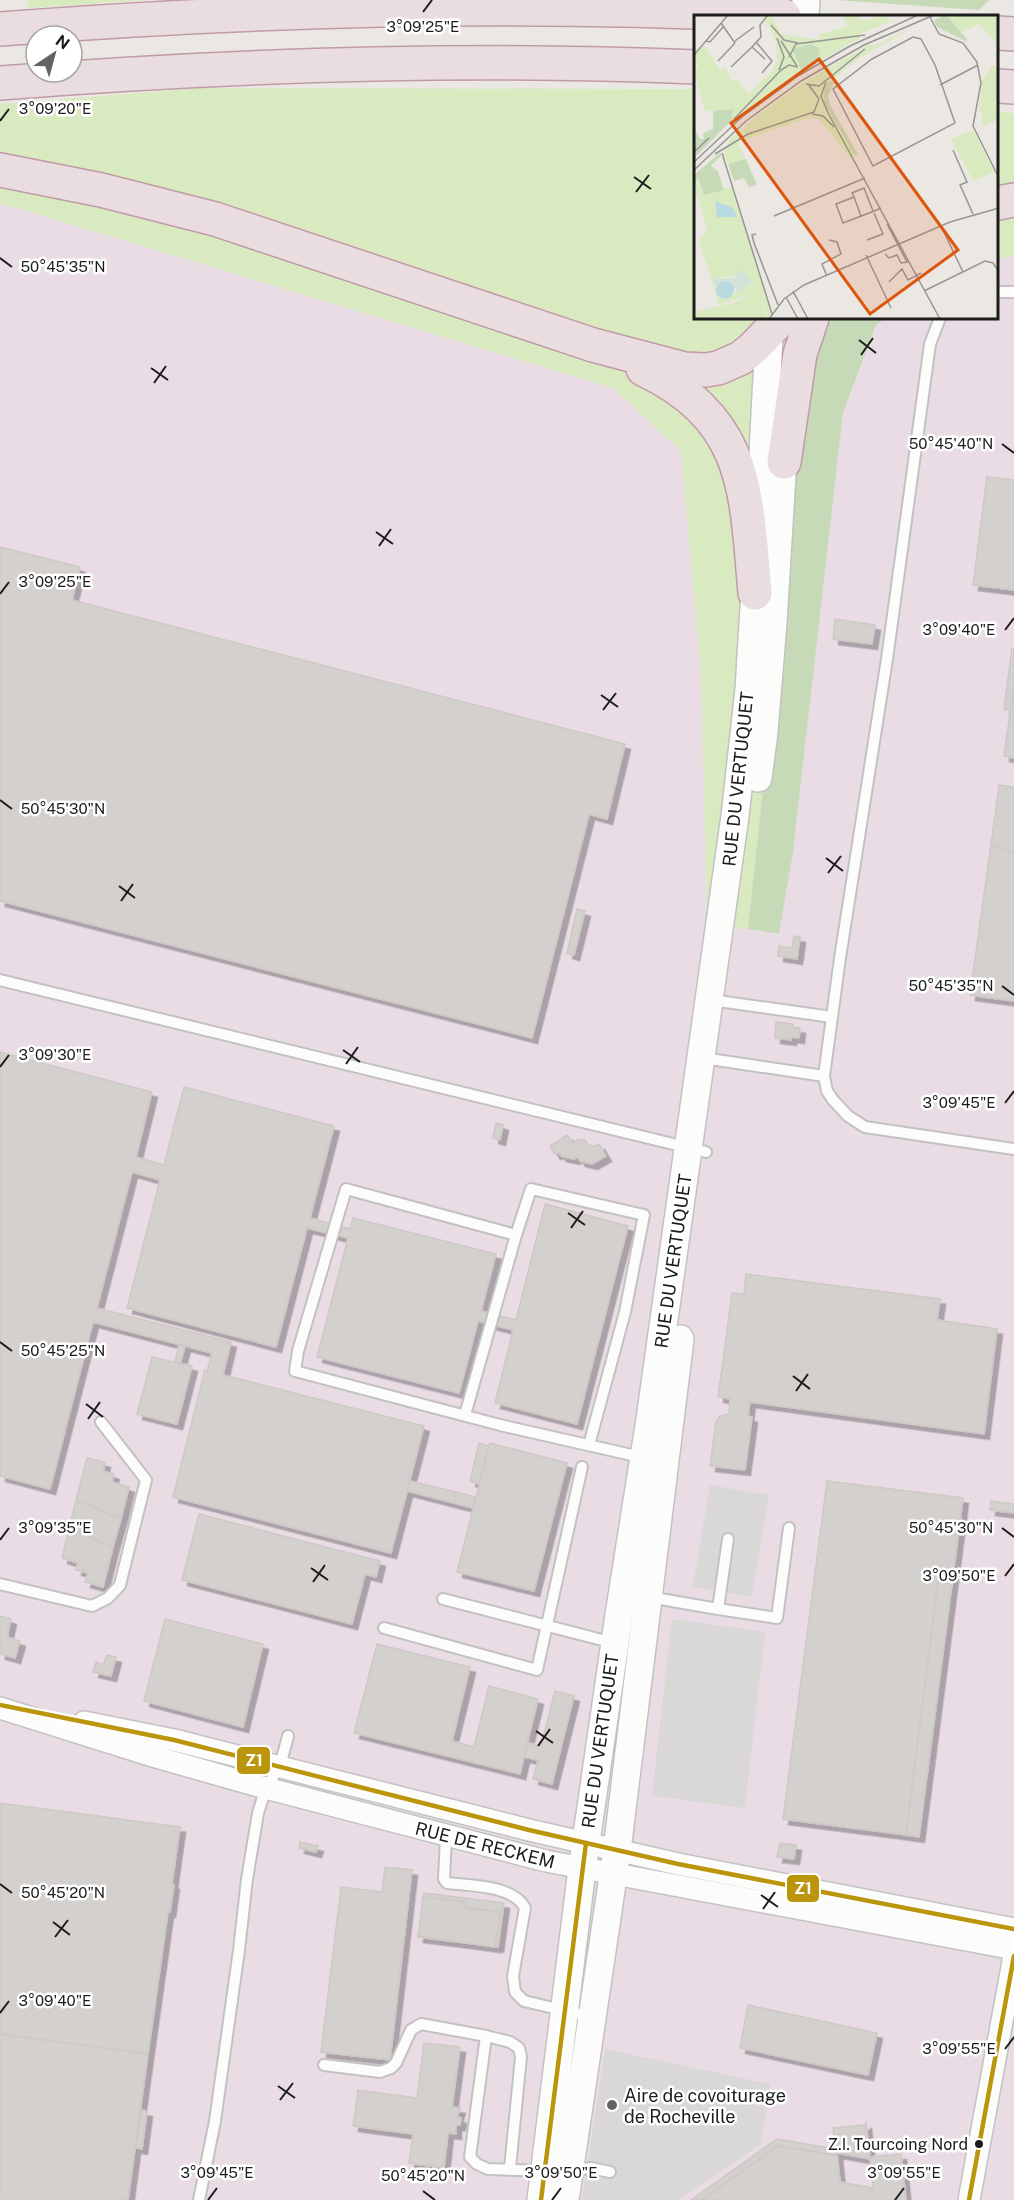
<svg xmlns="http://www.w3.org/2000/svg" width="1014" height="2200" font-family="'Public Sans',sans-serif">
<defs>
<filter id="shadow"><feDropShadow dx="5.5" dy="5.5" stdDeviation="0" flood-color="#0004"/></filter>
</defs>
<rect width="100%" height="100%" fill="#ebe8e4"/>
<path fill="#e9dce5" d="M0,203l613,185 68,63 20,220 6,250 71,13 15,-82 50,-439 33,-88 10,-7h112v-58l16,-5v1945h-1014z"/>
<g fill="#d9d8d6">
<path d="M710,1485l59,10 -17,102 -59,-10z"/>
<path d="M672,1619l93,13 -20,176 -93,-12z"/>
<path d="M605,2049l165,35 -9,60 -83,56h-96z"/>
</g>
<g fill="#daeac0">
<path d="M27,0h122l-121,8z"/>
<path d="M200,88l496,1v229h131l-40,239 -39,372 -41,-8 -6,-250 -20,-220 -68,-63 -613,-185v-99z"/>
<path d="M998,112l16,1v142l-14,4 -2,-3z"/>
</g>
<g fill="#c7dab7">
<path d="M836,0h153l-10,10z"/>
<path d="M827,318h59l-10,7 -33,88 -50,439 -14,82 -31,-5 54,-510 11,-57z"/>
</g>
<g fill="#d3d0cd" stroke="#cec9c5" stroke-width="1.5" fill-rule="evenodd" filter="url(#shadow)">
<path d="M987,477l27,3v110l-41,-5z"/>
<path d="M0,547l80,20 -8,33 553,144 -18,75 -18,-5 -57,224 -532,-137z"/>
<path d="M835,619l40,6 -3,19 -39,-5z"/>
<path d="M1012,649h2v37l-3,24 -7,-1z"/>
<path d="M1014,686v72l-10,-2z"/>
<path d="M999,785l15,2v66l-23,-8z"/>
<path d="M991,845l23,8v148l-44,-6z"/>
<path d="M577,909l8,2 -11,44 -7,-2z"/>
<path d="M794,936l6,1 -3,22 -19,-3 1,-10 13,2z"/>
<path d="M776,1022l17,2v3l7,1 -1,10 -8,-1v3l-16,-2z"/>
<path d="M0,1052l152,40 -16,65 28,8 20,-78 150,39 -24,92 40,11 3,-11 143,36 -15,57 35,9 29,-116 83,22 -51,198 -82,-21 18,-73 -35,-9 -19,72 -142,-36 31,-119 -41,-10 -31,119 -149,-39 33,-128 -28,-8 -35,136 134,34 -8,33 201,51 -33,127 -218,-56 32,-127 2,1 5,-18 -119,-31 -43,167 -50,-13z"/>
<path d="M496,1123l7,2 -3,15 -7,-2z"/>
<path d="M567,1135l5,8 7,-4 7,2 2,4 7,1 4,-2 7,12 -14,8 -12,-3 -2,-4 -4,2 -13,-3 -2,-3 -4,1 -5,-8z"/>
<path d="M746,1274l194,25 -3,21 60,9 -13,105 -234,-32 -2,14 4,1 -7,53 -35,-4 6,-44 4,-6 9,-2 1,-15 -12,-2 14,-104 12,1z"/>
<path d="M179,1345l6,1 -5,18 -5,-2z"/>
<path d="M152,1357l40,9 -15,58 -40,-10z"/>
<path d="M479,1443l10,3 -10,38 -9,-3z"/>
<path d="M490,1443l77,20 -33,128 -77,-19z"/>
<path d="M87,1458l18,4 -2,9 11,3 -2,8 17,5 -8,32 -45,-19z"/>
<path d="M410,1481l46,11 -2,11 -47,-12z"/>
<path d="M827,1481l136,17 -11,86 -14,-2 -32,253 -123,-16z"/>
<path d="M456,1492l20,5 -3,11 -19,-5z"/>
<path d="M76,1500l45,19 -8,28 -44,-19z"/>
<path d="M991,1501l23,3v9l-24,-3z"/>
<path d="M199,1514l181,47 -4,16 -11,-3 -13,50 -170,-44z"/>
<path d="M69,1528l44,19 -10,40 -18,-5 3,-9 -12,-3 2,-7 -16,-5z"/>
<path d="M938,1582l14,2 -33,253 -13,-2z"/>
<path d="M0,1616l11,3 -4,18 13,4 -5,17 -15,-4z"/>
<path d="M165,1619l98,25 -20,83 -99,-26z"/>
<path d="M377,1644l93,23 -18,74 22,6 15,-61 49,13 -18,75 -166,-41z"/>
<path d="M107,1655l9,2 -5,19 -18,-4 3,-10 7,3z"/>
<path d="M555,1691l19,5 -22,88 -19,-5 5,-19 -14,-3 4,-14 13,3z"/>
<path d="M0,1803l180,24 -8,57h2l-4,28h-2l-20,142 -148,-20z"/>
<path d="M300,1842l18,4 -2,6 -17,-4z"/>
<path d="M780,1843l16,2 -2,14 -17,-2z"/>
<path d="M385,1867l27,3 -22,190 -69,-8 20,-165 41,5z"/>
<path d="M424,1893l80,10 -6,44 -80,-10v-1l77,11 5,-35 -35,-4 1,-6 -43,-5z"/>
<path d="M423,1897l43,5 -1,6 35,4 -5,35 -77,-11z"/>
<path d="M748,2005l129,28 -9,42 -128,-27z"/>
<path d="M0,2034l148,20 -20,146h-128z"/>
<path d="M424,2043l36,4 -8,60 8,1 -3,9 4,1 -1,7h-4v9l-8,-1 -4,35 -35,-5 4,-29 -60,-8 5,-36 59,8z"/>
<path d="M141,2110l6,1 -5,38 -6,-1z"/>
<path d="M866,2123l4,34 31,-3 5,46h-205l77,-54 58,9 -3,-27 31,-3zM837,2153l33,6 3,29 -33,-6z"/>
<path d="M777,2139l58,10 1,6 -58,-9 -77,54h-10z"/>
</g>
<g fill="none" stroke-linecap="round" stroke-linejoin="round">
<g stroke="#c3c2c0" stroke-width="14">
<g id="service">
<path d="M998,292h16"/>
<path d="M940,318l-10,26 -43,315 -47,299 -16,118 3,15 6,9 15,16 17,11 149,22"/>
<path d="M0,980l706,172"/>
<path d="M711,1000l121,17"/>
<path d="M703,1058l121,18"/>
<path d="M465,1415l51,-180"/>
<path d="M589,1445l36,-133 19,-97 -113,-26 -15,46 -170,-46 -48,162 -3,20 205,54 145,33"/>
<path d="M0,1584l92,22 16,-8 12,-13 26,-105 -45,-58"/>
<path d="M649,1597l69,12 10,-70"/>
<path d="M443,1599l171,44"/>
<path d="M718,1609l59,9 12,-90"/>
<path d="M384,1628l153,42 45,-203"/>
<path d="M446,1836l-2,43 3,4c24,3 66,2 78,25l-12,68 2,16 9,9 68,16"/>
<path d="M486,2036l24,6 9,6 2,9 -11,111"/>
<path d="M324,2065l56,7 11,-4 5,-5 15,-33 10,-6 65,12 -16,121 7,7 11,5 56,2"/>
<path d="M571,2170l20,-2 19,4"/>
<path d="M199,2200l16,-79 24,-171 8,-71 11,-66 8,-25 14,-22 8,-30"/>
</g>
</g>
<g stroke="#c3c2c0" stroke-width="24">
<g id="minor">
<path d="M0,1708l156,49 102,29 288,75 468,88"/>
<path d="M84,1722l90,18 355,90 149,34 336,65"/>
<path d="M969,2200l45,-244"/>
</g>
</g>
<g stroke="#c3c2c0" stroke-width="30">
<g id="tertiary">
<path d="M805,16l1,-16"/>
<path d="M759,529l11,-210"/>
<path d="M758,778l6,-46 9,-109 11,-181"/>
<path d="M541,2200l41,-331 37,-254 31,-196 85,-603 14,-127 7,-115"/>
<path d="M565,2200l52,-350 63,-511"/>
</g>
</g>
<g stroke="#c19aa8" stroke-width="36">
<g id="motorway">
<path d="M0,29c261,-20 523,-27 784,-13"/>
<path d="M998,33l16,1"/>
<path d="M0,83c232,-18 464,-26 696,-16"/>
<path d="M998,86l16,1"/>
<path d="M0,170l101,20 114,29 378,126 91,24 22,1 12,-2 23,-10 12,-10 29,-30"/>
<path d="M998,203l16,-3"/>
<path d="M643,369c105,50 103,121 112,224"/>
<path d="M784,462l16,-108 12,-36"/>
</g>
</g>
<use href="#service" stroke="#fcfcfb" stroke-width="10"/>
<use href="#minor" stroke="#fcfcfb" stroke-width="21"/>
<use href="#tertiary" stroke="#fcfcfb" stroke-width="27"/>
<use href="#motorway" stroke="#e9dddf" stroke-width="33"/>
<g stroke="#fff" stroke-width="9">
<g id="bus-1">
<path d="M0,1705l174,35 355,90 149,34 336,65"/>
<path d="M541,2200l45,-357"/>
<path d="M969,2200l45,-244"/>
</g>
</g>
<use href="#bus-1" stroke="#bb950b" stroke-width="4.5"/>
</g>
<path fill="none" stroke="#1c1c1c" stroke-width="2" d="M423,12l9,-12M0,121l9,-12M634,177l17,12M636,192l13,-17M0,258l12,9M859,340l17,13M861,355l12,-17M151,368l17,12M154,383l12,-17M1002,444l12,9M376,532l17,12M379,546l12,-17M0,594l9,-12M1005,630l9,-12M601,695l17,12M603,710l13,-17M0,800l12,9M826,858l17,13M828,873l13,-17M119,886l16,12M121,901l12,-17M1002,986l12,9M343,1050l17,12M346,1064l12,-17M0,1067l9,-12M1005,1103l9,-12M568,1213l17,12M571,1228l12,-17M0,1342l12,9M793,1376l17,13M796,1391l12,-17M86,1404l17,13M88,1419l12,-17M1002,1528l12,9M0,1540l9,-12M311,1568l17,12M1005,1576l9,-12M313,1582l12,-17M536,1731l17,12M538,1746l12,-17M0,1884l12,9M761,1895l17,12M763,1909l12,-17M53,1922l17,13M55,1937l13,-17M0,2013l9,-12M1005,2049l9,-12M278,2086l17,12M280,2100l13,-17M423,2191l12,9M208,2200l9,-12M552,2200l9,-12M895,2200l9,-12"/>
<circle fill="#646362" stroke="#fff" stroke-width="2" cx="612" cy="2105" r="6"/>
<circle fill="#1c1c1c" stroke="#fff" stroke-width="2" cx="979" cy="2144" r="5"/>
<g text-anchor="middle" dominant-baseline="central" stroke-width="5" stroke-linejoin="round" paint-order="stroke">
<g font-size="16" fill="#1c1c1c" stroke="#fff" text-anchor="end">
<text x="968" y="2144">Z.I. Tourcoing Nord</text>
</g>
<g font-size="18" fill="#1c1c1c" stroke="#fff">
<text transform="translate(738 779) rotate(-84)">RUE DU VERTUQUET</text>
<text transform="translate(673 1261) rotate(-82)">RUE DU VERTUQUET</text>
<text transform="translate(600 1741) rotate(-82)">RUE DU VERTUQUET</text>
<text transform="translate(485 1845) rotate(14)">RUE DE RECKEM</text>
</g>
<g font-size="18" fill="#1c1c1c" stroke="#fff" text-anchor="start">
<text x="624" y="2095">Aire de covoiturage<tspan x="624" dy="21">de Rocheville</tspan></text>
</g>
</g>
<g transform="translate(694 15)">
<rect width="304" height="304" fill="#ebe8e4"/>
<path d="M69,0h8l10,19 38,6 1,-6 28,-8 -6,-11h14l6,6 24,-6 3,6 20,-6 -50,19 1,4 -43,24 2,-13 -17,22 -70,49 1,-10 -28,1 -11,-40 4,-5 -4,-14 11,-7 15,26 6,-4 5,14 7,-1 11,14 24,-24 4,-10 -2,-21zM252,0h52v30l-19,-21 -19,9zM220,12l-56,32 -34,28 3,22 28,47 -5,2 -31,-39 -10,-1 -71,24 7,17 -17,5 -5,-10 7,-15 24,-21 48,-35 68,-39 3,2zM300,49l4,8v48l-16,6v-14l-3,-1 3,-31zM279,115l22,42 -22,9 -22,-42zM4,163l6,17 28,-8 40,125 -4,6 -8,-20 7,21h-73v-7l42,-10 14,-8 -31,11 -20,-65 8,-9 -9,-35 -4,-3zM43,260l15,7 -17,12 -16,4 -6,-19z" fill="#daeac0" fill-rule="evenodd"/>
<path d="M252,0l21,24v3l-30,-15 -3,-7zM117,29l9,5 -3,13 -15,9 -10,-22zM136,66l4,1 -6,14 2,9 28,50 -3,1 -31,-53v-16zM39,94l-1,11 -38,38v-30l6,11h4l-1,-6 10,-4v-18zM26,138l3,1 -12,12 7,5 6,19 -20,5 -6,-17 -4,8v-11zM52,144l11,26 -8,2 -5,-9 -10,3 -6,-17z" fill="#c7dab7"/>
<path d="M48,254l10,13 -17,12 1,-5 -16,-7 -5,4 -2,-7 21,-1z" fill="#d2e2d7"/>
<path d="M21,186l18,7 4,9h-20zM22 275a9 9 0 1 1 18 0a9 9 0 1 1-18 0Z" fill="#b6dae0"/>
<path fill="none" stroke="#989694" stroke-width="1.5" d="M235,0l10,19 24,9 14,19 4,21 -8,43 26,52M77,10l13,15 14,3M219,22l8,2 14,26 20,58 -82,43 -40,-77 39,-30zM83,23l7,19 -5,13M12,26l4,1 14,-16M41,26l19,-14M87,26l16,25M62,27l16,19 -10,12M0,40l34,-40M95,42l7,-13 69,-9M71,44l-13,-12 9,-10 -1,-12 8,-10M24,46l17,-18 -14,-20M37,52l21,-20M132,67l-5,14 7,17M112,69l13,2 46,-37M114,69l11,15M246,70l38,-20M133,96l113,208M118,99l11,2 11,11M40,104l47,-49 8,-5 9,2M259,135l14,32 -7,3 13,29M0,137l15,-14M28,138l50,161M21,139l33,-20 66,-22 5,-13M0,147l48,-45 56,-41 52,-30 68,-31M0,155l52,-49 55,-40 63,-36 70,-30M160,182l7,19M179,196l-9,-23 -12,5 2,4 -18,7 7,19 21,-8 15,-6 2,-1M80,201l91,-38M193,209l20,38M247,211l22,46M62,219l-4,1 2,8 24,62M173,225l16,-6 -9,-21M191,239l4,4 8,-3 4,8 7,-1M172,240l25,53M133,261l-5,-12 19,-10 -4,-12 -8,-2M195,267l13,-13 6,11 13,-7M99,276l15,28M230,276l61,-30 8,2 6,9M92,282l12,22M75,304l15,-20 20,-14 146,-63 49,-14"/>
<path fill="#de560d" fill-opacity="0.15" stroke="#de560d" stroke-width="3" d="M125,44l139,191 -88,64 -139,-191z"/>
<rect width="304" height="304" fill="none" stroke="#1c1c1c" stroke-width="3"/>
</g>
<g font-size="15" text-anchor="middle" fill="#1c1c1c" stroke="#fff" stroke-width="5" stroke-linejoin="round" paint-order="stroke">
<text x="423" y="32">3°09'25"E</text>
<text x="55" y="114">3°09'20"E</text>
<text x="63" y="272">50°45'35"N</text>
<text x="951" y="449">50°45'40"N</text>
<text x="55" y="587">3°09'25"E</text>
<text x="959" y="635">3°09'40"E</text>
<text x="63" y="814">50°45'30"N</text>
<text x="951" y="991">50°45'35"N</text>
<text x="55" y="1060">3°09'30"E</text>
<text x="959" y="1108">3°09'45"E</text>
<text x="63" y="1356">50°45'25"N</text>
<text x="951" y="1533">50°45'30"N</text>
<text x="55" y="1533">3°09'35"E</text>
<text x="959" y="1581">3°09'50"E</text>
<text x="63" y="1898">50°45'20"N</text>
<text x="55" y="2006">3°09'40"E</text>
<text x="959" y="2054">3°09'55"E</text>
<text x="217" y="2178">3°09'45"E</text>
<text x="561" y="2178">3°09'50"E</text>
<text x="904" y="2178">3°09'55"E</text>
<text x="423" y="2181">50°45'20"N</text>
</g>
<g stroke="#fff" stroke-width="2">
<rect x="236" y="1746" width="35" height="29" rx="6" fill="#bb950b"/>
<rect x="786" y="1874" width="34" height="29" rx="6" fill="#bb950b"/>
</g>
<g font-size="16" text-anchor="middle" font-weight="bold" fill="#fff">
<text x="254" y="1766">Z1</text>
<text x="803" y="1894">Z1</text>
</g>
<g transform="translate(54 54) rotate(36)"><circle r="28" fill="#ffffff" stroke="#a4a4a4" stroke-width="1.5"/>
<path d="M0-4.5L10 22L0 15L-10 22Z" fill="#646362"/>
<text y="-9" font-size="16" font-weight="bold" text-anchor="middle" fill="#1c1c1c">N</text>
</g>
</svg>
